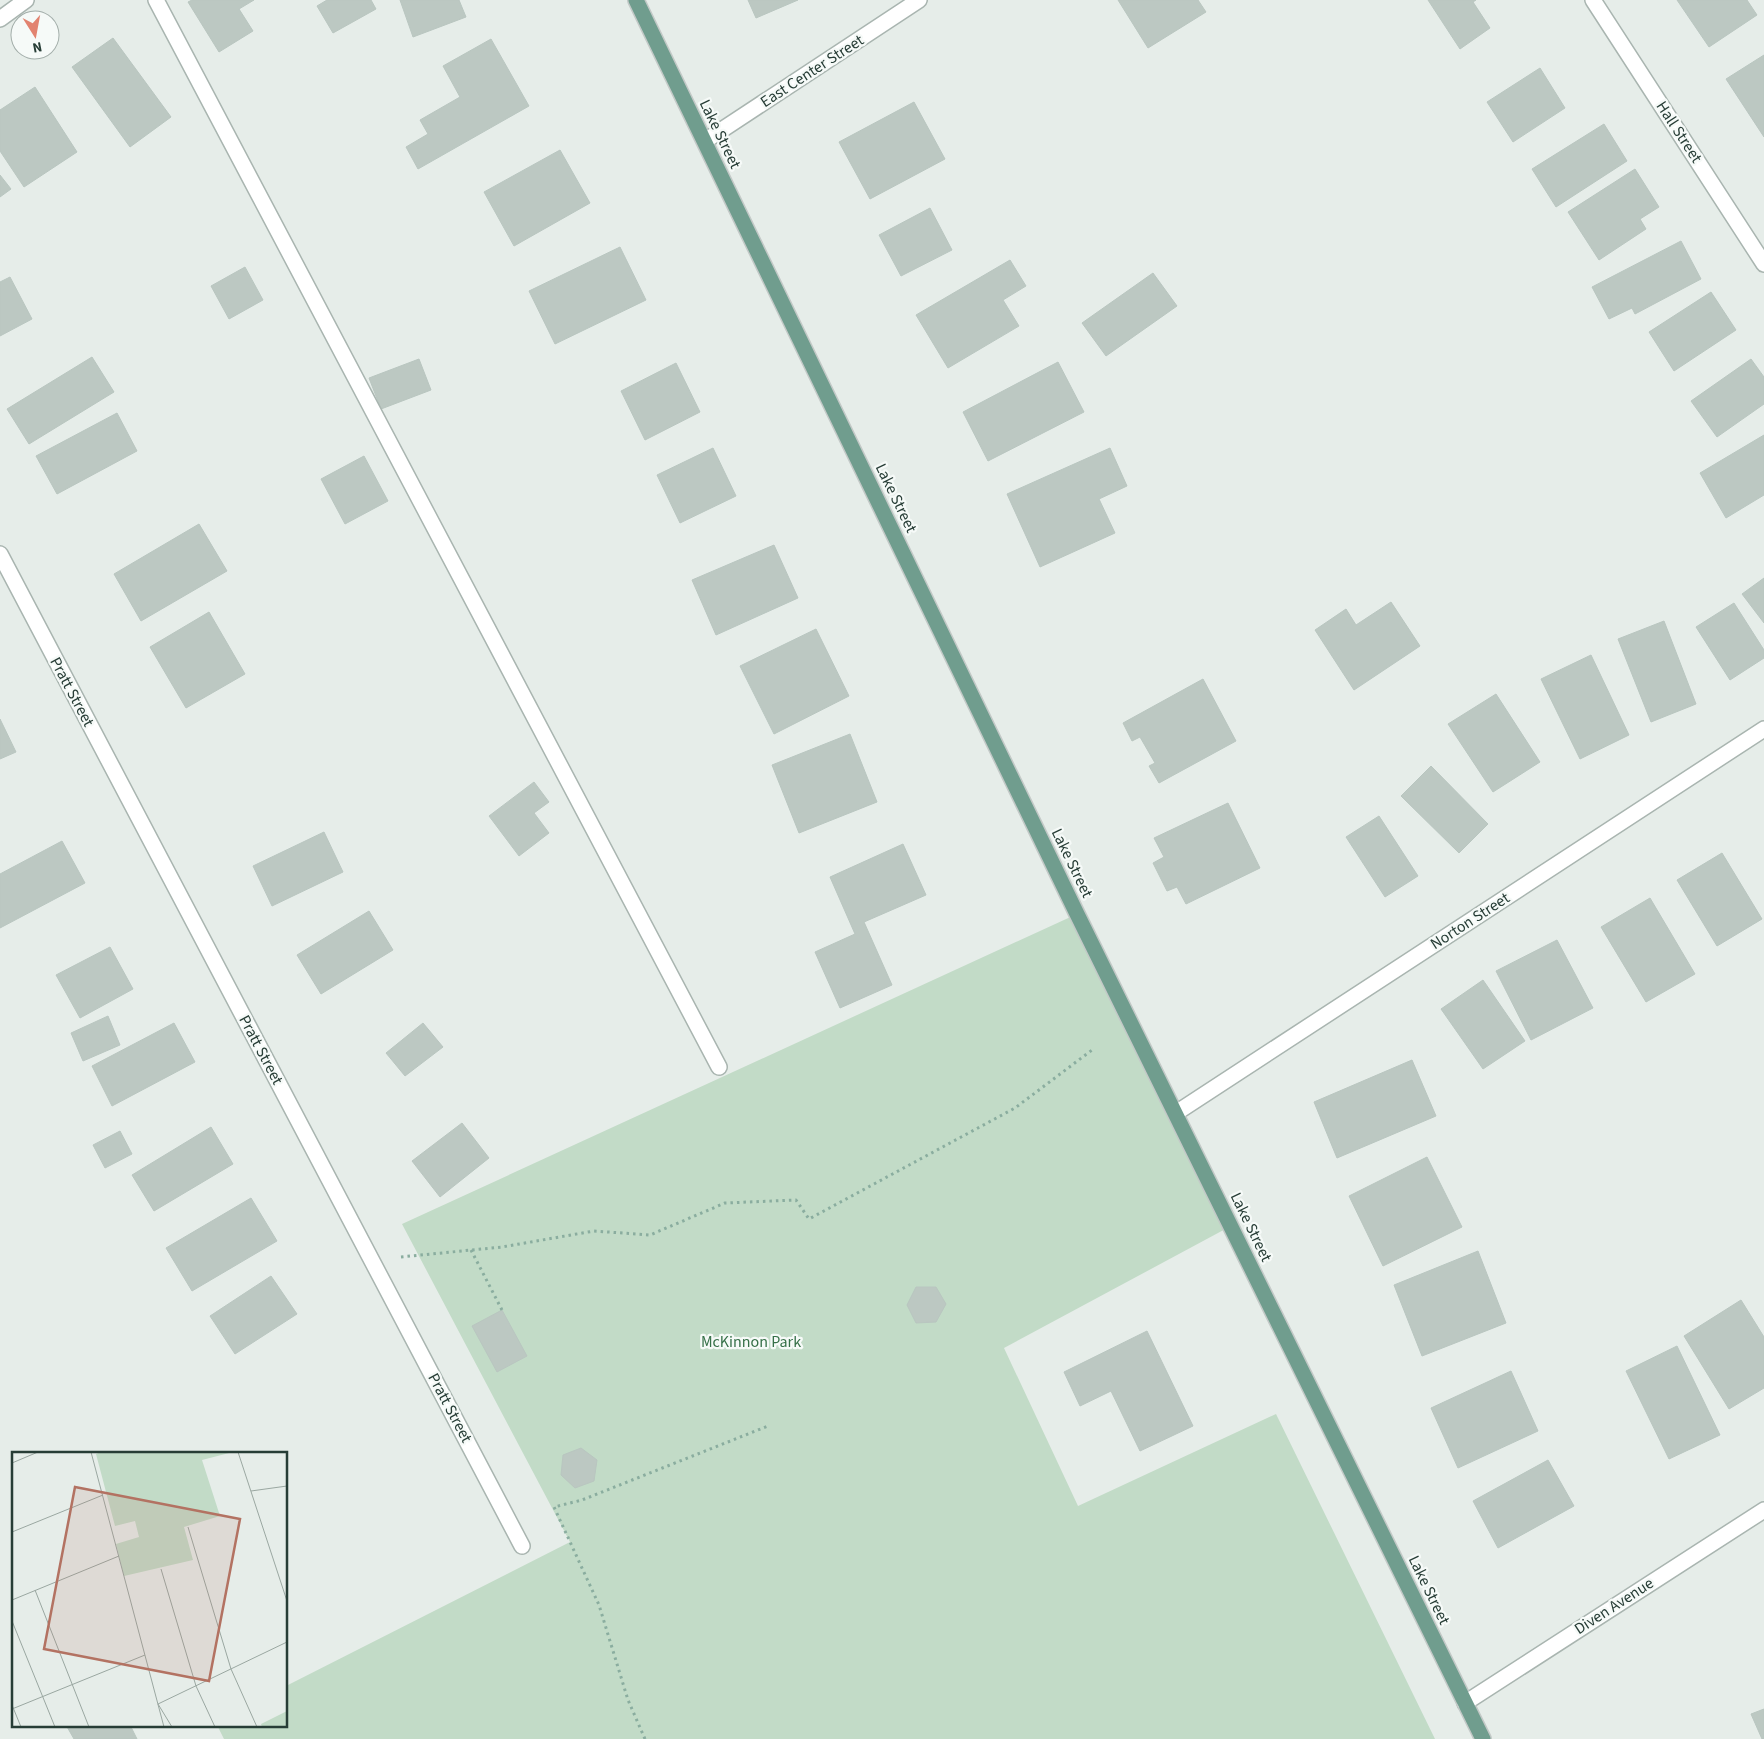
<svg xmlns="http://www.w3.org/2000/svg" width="1764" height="1739" font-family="'Source Sans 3',sans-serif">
<rect width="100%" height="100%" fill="#e6ede9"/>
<path fill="#c2dbc7" d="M1077,914l154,312 -227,122 74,158 198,-92 159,325h-1211l-7,-14h69v-39l284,-144 -168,-318z"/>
<g fill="#bcc8c2" stroke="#b9c6c0">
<path d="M192,0h62l-15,9 14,22 -34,21 -31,-50z"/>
<path d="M327,0h44l5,9 -43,24 -16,-27z"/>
<path d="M400,0h59l7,17 -53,20z"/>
<path d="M748,0h50l-42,18z"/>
<path d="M1118,0h80l8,12 -58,36z"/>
<path d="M1428,0h48l-3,2 17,26 -30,21z"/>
<path d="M1677,0h70l10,15 -48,32z"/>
<path d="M113,38l58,79 -41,30 -58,-80z"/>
<path d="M491,39l38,67 -111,63 -12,-22 22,-13 -8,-14 40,-23 -17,-31z"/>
<path d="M1764,55v82l-38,-58z"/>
<path d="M1540,68l25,40 -52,34 -26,-40z"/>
<path d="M35,87l42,65 -53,35 -24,-36v-41z"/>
<path d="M914,102l31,57 -75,40 -31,-57z"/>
<path d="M1604,124l23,37 -71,46 -24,-38z"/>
<path d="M560,150l30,53 -76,43 -30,-54z"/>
<path d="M1635,169l24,38 -19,12 6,10 -47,31 -31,-48z"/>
<path d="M0,175l11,14 -11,8z"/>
<path d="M930,208l22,42 -51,26 -22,-41z"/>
<path d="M1681,241l20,38 -66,35 -3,-6 -23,11 -17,-32z"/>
<path d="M620,247l26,53 -91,44 -26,-53z"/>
<path d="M1010,260l16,26 -23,14 16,26 -71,42 -32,-53z"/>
<path d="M245,267l18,33 -34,19 -18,-33z"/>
<path d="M1153,273l24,33 -71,50 -24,-33z"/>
<path d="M10,277l22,42 -32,17v-54z"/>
<path d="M1711,292l25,38 -62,41 -25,-39z"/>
<path d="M92,357l22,35 -85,52 -22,-35z"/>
<path d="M419,359l12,31 -50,19 -12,-31z"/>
<path d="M1751,359l13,18v27l-47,33 -26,-36z"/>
<path d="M1058,362l26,50 -96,49 -25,-49z"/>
<path d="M676,363l24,49 -55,28 -24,-49z"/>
<path d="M117,413l20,38 -80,43 -21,-38z"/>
<path d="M1764,435v60l-38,23 -26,-45z"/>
<path d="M713,448l23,48 -56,27 -23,-48z"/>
<path d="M1110,448l17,38 -28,13 16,34 -75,34 -33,-73z"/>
<path d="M364,456l24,45 -43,23 -24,-45z"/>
<path d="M199,524l28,47 -86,50 -27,-47z"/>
<path d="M774,545l24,53 -82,37 -24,-55z"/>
<path d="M1764,578v45l-22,-29z"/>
<path d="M1391,602l29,44 -66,44 -39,-60 31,-21 10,16z"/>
<path d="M1734,603l30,47v8l-34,22 -34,-53z"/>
<path d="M209,612l36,62 -59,34 -36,-61z"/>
<path d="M1664,621l32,83 -45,18 -33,-83z"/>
<path d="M816,629l33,67 -75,38 -34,-68z"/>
<path d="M1591,655l38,80 -49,24 -39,-80z"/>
<path d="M1203,679l33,62 -77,42 -10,-17 6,-3 -15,-26 -8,4 -9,-18z"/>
<path d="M1496,694l44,68 -47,30 -45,-68z"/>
<path d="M0,719l16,33 -16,7z"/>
<path d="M850,734l27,68 -78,31 -27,-68z"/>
<path d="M1431,766l57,58 -29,29 -58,-57z"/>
<path d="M534,782l15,20 -15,11 15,20 -30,23 -30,-40z"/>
<path d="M1228,803l32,65 -74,36 -9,-17 -10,4 -14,-28 11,-6 -10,-19z"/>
<path d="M1379,816l39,60 -33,21 -39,-60z"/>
<path d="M324,832l19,40 -71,34 -19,-40z"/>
<path d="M62,841l23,42 -85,45v-54z"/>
<path d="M903,844l23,51 -62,27 28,63 -52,23 -25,-56 40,-18 -25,-57z"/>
<path d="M1722,853l40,66 -45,27 -40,-66z"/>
<path d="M1650,898l45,76 -49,28 -45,-75z"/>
<path d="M369,911l24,39 -72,44 -24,-39z"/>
<path d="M1557,940l36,68 -62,32 -35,-69z"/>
<path d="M110,947l23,42 -53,29 -24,-43z"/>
<path d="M1483,980l42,61 -42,28 -42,-60z"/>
<path d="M108,1016l12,29 -37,16 -12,-28z"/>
<path d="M174,1023l21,39 -83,44 -20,-40z"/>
<path d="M423,1023l20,24 -38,29 -19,-23z"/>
<path d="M1412,1060l24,56 -99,42 -23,-56z"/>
<path d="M462,1123l27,35 -49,39 -28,-36z"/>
<path d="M211,1127l22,37 -79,47 -22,-36z"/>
<path d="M120,1131l12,23 -27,14 -12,-23z"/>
<path d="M1427,1157l35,70 -79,39 -34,-70z"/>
<path d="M251,1198l26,43 -85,50 -26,-43z"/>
<path d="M1478,1251l28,72 -84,33 -28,-71z"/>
<path d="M271,1276l26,38 -62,40 -25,-38z"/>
<path d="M916,1287h20l10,17 -10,18 -20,1 -9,-18z"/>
<path d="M1741,1300l23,37v51l-35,21 -45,-73z"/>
<path d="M502,1310l25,46 -30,16 -25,-46z"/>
<path d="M1147,1331l46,95 -53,25 -29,-60 -31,15 -16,-34z"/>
<path d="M1677,1346l43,89 -51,24 -43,-88z"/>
<path d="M1511,1371l27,60 -80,37 -27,-60z"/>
<path d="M581,1448l16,12 -3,21 -19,7 -14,-13 2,-20z"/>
<path d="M1548,1460l26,46 -76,42 -25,-47z"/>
<path d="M1764,1709v30h-2l-11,-25z"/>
<path d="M66,1725h64l7,14h-63z"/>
</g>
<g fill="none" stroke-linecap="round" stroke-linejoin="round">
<g stroke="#a9b5b0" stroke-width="18">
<g id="minor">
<path d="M156,0l563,1067"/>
<path d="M1593,0l171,264"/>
<path d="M0,19l26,-19"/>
<path d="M705,141l214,-141"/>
<path d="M0,554l522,992"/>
<path d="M1176,1113l588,-384"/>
<path d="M1465,1703l299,-193"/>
</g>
</g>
<g stroke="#c3c9c7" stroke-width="18">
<path id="major" d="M636,0l441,914 406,825"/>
</g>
<g stroke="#8aad9f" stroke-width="3" stroke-dasharray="2.5 4" stroke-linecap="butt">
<path d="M471,1250l31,60"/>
<path d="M401,1257l101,-10 92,-16 56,4 75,-32 71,-3 13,19 206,-111 77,-58"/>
<path d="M645,1739l-17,-39 -29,-95 -45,-98 28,-7 186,-74"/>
</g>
<use href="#minor" stroke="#fff" stroke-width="15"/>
<use href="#major" stroke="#709d8e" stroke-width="15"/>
</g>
<g text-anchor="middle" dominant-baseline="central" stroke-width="4.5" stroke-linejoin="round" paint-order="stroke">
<g font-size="16" fill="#273d36" stroke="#f6faf8">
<text transform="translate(812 71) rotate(-33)">East Center Street</text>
<text transform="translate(1679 132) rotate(57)">Hall Street</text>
<text transform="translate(720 134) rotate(64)">Lake Street</text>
<text transform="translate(896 498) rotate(64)">Lake Street</text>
<text transform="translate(72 692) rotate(62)">Pratt Street</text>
<text transform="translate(1072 863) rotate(64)">Lake Street</text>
<text transform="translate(1470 921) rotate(-33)">Norton Street</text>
<text transform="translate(261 1050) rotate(62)">Pratt Street</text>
<text transform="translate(1251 1227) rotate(64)">Lake Street</text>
<text transform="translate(450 1408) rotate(62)">Pratt Street</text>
<text transform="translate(1429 1590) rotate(64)">Lake Street</text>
<text transform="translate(1614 1606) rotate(-33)">Diven Avenue</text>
</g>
<g font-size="16" fill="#367048" stroke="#f6faf8">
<text x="751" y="1342">McKinnon Park</text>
</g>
</g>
<g transform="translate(12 1452)">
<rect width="275" height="275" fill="#e6ede9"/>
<path d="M89,0h132l-31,8 18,56 -36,11 9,33 -69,16 -8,-32 23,-7 -4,-16 -20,5 -19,-72zM275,259v16h-25l-1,-3z" fill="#c2dbc7"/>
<path fill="none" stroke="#9aa7a1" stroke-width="1" d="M79,0l73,275M226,0l49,149M0,11l26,-11M239,39l36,-5M176,75l43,142 26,58M0,80l91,-37M149,117l35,117 19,41M23,138l54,137M0,148l107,-44M0,169l43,106M0,253l9,22M0,257l133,-54M160,275l-14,-23 129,-62"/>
<path fill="#b37262" fill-opacity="0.15" stroke="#b37262" stroke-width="2.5" d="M63,35l165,32 -31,162 -165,-32z"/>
<rect width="275" height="275" fill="none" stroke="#273d36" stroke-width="2.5"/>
</g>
<g transform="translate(35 35) rotate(169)"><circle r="24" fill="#f6faf8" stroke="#a3aeaa"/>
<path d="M0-4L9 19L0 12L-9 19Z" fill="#e28370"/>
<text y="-8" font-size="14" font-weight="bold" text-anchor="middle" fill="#273d36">N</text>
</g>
</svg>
